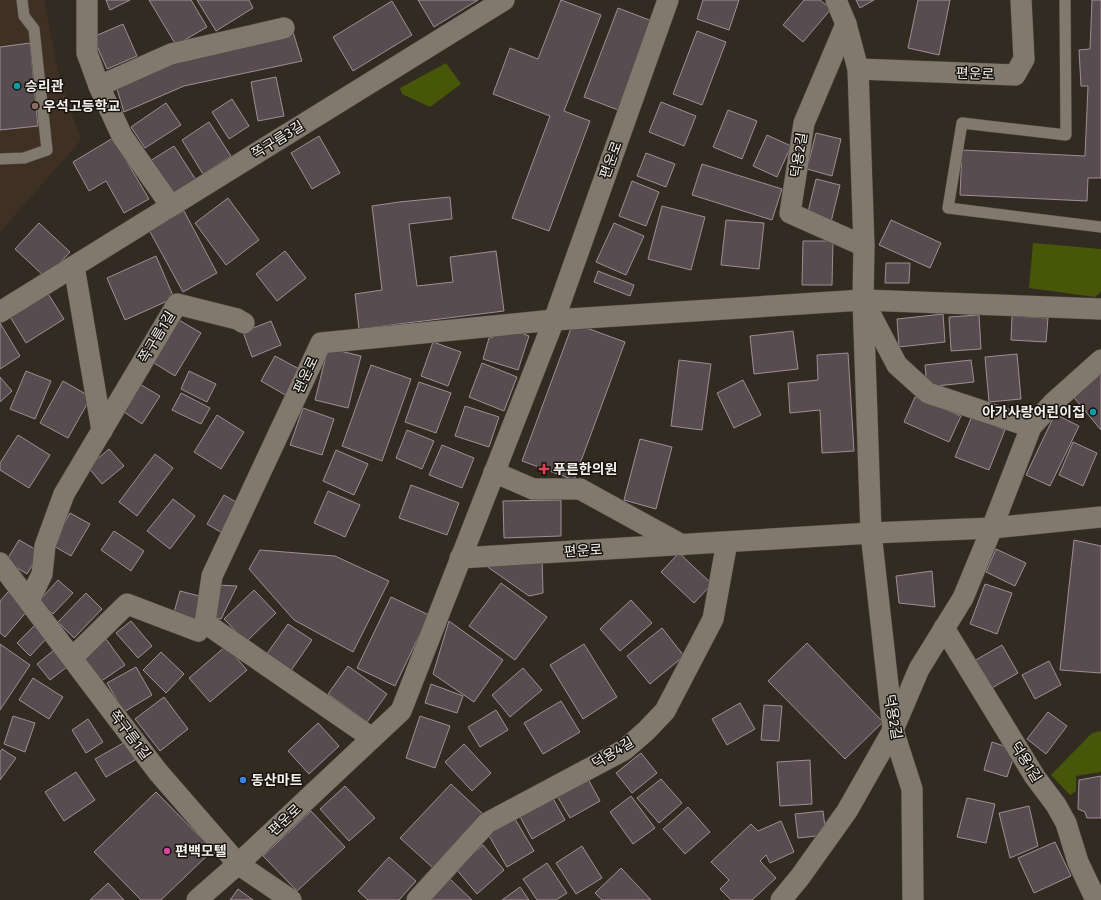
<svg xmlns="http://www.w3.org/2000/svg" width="1101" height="900" font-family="'Fira Sans','Noto Sans KR',sans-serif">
<rect width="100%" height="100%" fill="#322b21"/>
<path fill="#3f3024" d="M0,0h44l14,72 23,68 -81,92z"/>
<g fill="#475609">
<path d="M446,63l15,21 -31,23 -28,-13 -2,-6z"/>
<path d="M1033,243l68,6v43l-6,5 -66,-9z"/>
<path d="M1101,731v41l-25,4v15l-6,4 -19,-20 41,-42z"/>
</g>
<g fill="#594c51" stroke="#9e8f95">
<path d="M106,0h24l-20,10z"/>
<path d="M149,0h42l16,27 -31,18z"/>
<path d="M197,0h52l4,8 -37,23z"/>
<path d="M418,0h60l-44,27z"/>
<path d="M561,0l40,15 -37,96 26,10 -41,110 -37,-13 38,-102 -57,-22 17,-46 28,11z"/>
<path d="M703,0h36l-10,30 -32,-11z"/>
<path d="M804,0h16l11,9 -28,33 -20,-17z"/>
<path d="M856,0h18l-14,8z"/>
<path d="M918,0h32l-11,55 -31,-7z"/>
<path d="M1092,0h9v178h-13l-1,23 -127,-6 2,-45 123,6 3,-70h-7l-2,-36 11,-1z"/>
<path d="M392,1l20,34 -59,36 -20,-34z"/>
<path d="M618,8l34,13 -34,89 -34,-13z"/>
<path d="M123,24l14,32 -30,13 -14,-32z"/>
<path d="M697,31l29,11 -24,63 -29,-11z"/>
<path d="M293,32l9,29 -118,25 -60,26 -9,-29 58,-23z"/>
<path d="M30,43l8,83 -38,4v-83z"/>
<path d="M276,77l8,39 -26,5 -7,-39z"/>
<path d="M232,99l17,27 -20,13 -17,-27z"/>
<path d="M661,102l35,14 -12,30 -35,-14z"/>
<path d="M166,103l15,22 -36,23 -14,-21z"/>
<path d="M728,110l29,11 -15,38 -29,-12z"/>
<path d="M209,122l22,34 -28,18 -21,-34z"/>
<path d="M816,133l25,6 -9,37 -25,-7z"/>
<path d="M767,135l24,11 -14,31 -24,-11z"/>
<path d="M319,136l21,37 -28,16 -21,-36z"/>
<path d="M113,138l36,61 -25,14 -18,-32 -17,10 -16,-29z"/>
<path d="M174,146l22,34 -24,15 -22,-34z"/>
<path d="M646,153l29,11 -9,23 -29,-11z"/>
<path d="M702,164l80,25 -10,31 -80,-25z"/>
<path d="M816,179l24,6 -9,37 -24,-6z"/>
<path d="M632,181l27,11 -13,34 -27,-10z"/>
<path d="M450,197l2,22 -43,5 8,62 36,-4 -3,-25 46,-6 8,60 -145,18 -4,-35 27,-4 -10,-84 27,-4z"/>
<path d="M228,198l31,42 -33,25 -31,-42z"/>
<path d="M662,206l43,11 -14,53 -43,-11z"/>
<path d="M184,211l33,62 -34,19 -34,-62z"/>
<path d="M726,220l38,3 -5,46 -38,-4z"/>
<path d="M891,220l50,23 -11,25 -51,-23z"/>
<path d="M39,223l31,29 -24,26 -31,-29z"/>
<path d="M614,223l30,13 -18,39 -30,-13z"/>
<path d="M803,241h30l-1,44h-30z"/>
<path d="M285,251l21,27 -29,23 -21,-27z"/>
<path d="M156,256l18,42 -49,22 -18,-42z"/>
<path d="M886,263h24l-1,20h-24z"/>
<path d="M598,271l36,14 -4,11 -36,-14z"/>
<path d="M47,292l17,27 -38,24 -17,-28z"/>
<path d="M943,314l2,28 -46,5 -2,-28z"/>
<path d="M979,315l2,34 -30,2 -2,-34z"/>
<path d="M1012,316l36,2 -2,24 -35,-2z"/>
<path d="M179,320l22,13 -26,43 -21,-13z"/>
<path d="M271,321l10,24 -29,12 -9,-25z"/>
<path d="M0,323l20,33 -20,13z"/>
<path d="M573,323l52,19 -51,138 -52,-19z"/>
<path d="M516,331l13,5 -11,34 -35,-11 6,-21z"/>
<path d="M793,331l5,38 -44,5 -4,-38z"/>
<path d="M433,342l28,10 -13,34 -27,-10z"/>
<path d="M328,348l33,8 -13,52 -33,-8z"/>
<path d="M848,353l6,98 -32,2 -2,-43 -30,3 -2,-30 30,-3 -1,-25z"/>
<path d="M1017,354l4,45 -32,3 -4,-45z"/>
<path d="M275,356l26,14 -14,26 -26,-15z"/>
<path d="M679,360l32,4 -9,66 -31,-4z"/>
<path d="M971,360l3,22 -47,5 -2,-22z"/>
<path d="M482,363l35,14 -13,34 -35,-14z"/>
<path d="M371,365l40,14 -29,82 -40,-15z"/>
<path d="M1101,370v60l-30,-36z"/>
<path d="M26,371l25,10 -16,38 -25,-10z"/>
<path d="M189,371l27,13 -9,18 -26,-13z"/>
<path d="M0,377l12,14 -12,11z"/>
<path d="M743,380l18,35 -27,13 -17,-35z"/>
<path d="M63,381l28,16 -23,41 -28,-15z"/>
<path d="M419,382l32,11 -15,40 -31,-11z"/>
<path d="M138,383l22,13 -18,28 -21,-14z"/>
<path d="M181,393l29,15 -9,16 -29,-14z"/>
<path d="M915,397l46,19 -12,26 -45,-20z"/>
<path d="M465,406l34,11 -10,30 -34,-11z"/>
<path d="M303,408l31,11 -12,36 -32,-10z"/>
<path d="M1055,414l24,12 -29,60 -24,-11z"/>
<path d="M217,415l27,17 -23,37 -27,-17z"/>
<path d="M972,416l33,14 -16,40 -34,-13z"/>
<path d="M407,430l27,11 -12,28 -26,-11z"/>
<path d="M18,435l32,20 -21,33 -29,-18v-7z"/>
<path d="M640,439l32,8 -16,62 -32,-9z"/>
<path d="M1073,442l24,11 -14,33 -24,-11z"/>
<path d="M442,445l32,13 -12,30 -33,-13z"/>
<path d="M109,449l15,17 -22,18 -14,-17z"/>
<path d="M336,450l32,14 -14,31 -31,-14z"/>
<path d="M155,454l18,14 -36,48 -18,-14z"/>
<path d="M411,485l48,18 -12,32 -48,-17z"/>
<path d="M328,491l32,14 -15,32 -31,-14z"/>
<path d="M224,495l17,10 -17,29 -17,-10z"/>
<path d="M173,499l22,17 -25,33 -23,-18z"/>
<path d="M561,500v36l-57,2 -1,-37z"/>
<path d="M70,513l20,11 -19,32 -19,-11z"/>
<path d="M114,531l30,20 -13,20 -30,-21z"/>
<path d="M19,540l21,12 -13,22 -21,-13z"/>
<path d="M1074,540l27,6v127l-41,-3z"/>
<path d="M996,549l30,14 -11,23 -29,-14z"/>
<path d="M260,550l75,6 54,25 -36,71 -59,-32 -45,-51z"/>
<path d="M679,553l33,31 -18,19 -33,-31z"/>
<path d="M542,559l1,34 -14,3 -47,-33z"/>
<path d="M932,571l3,36 -36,-4 -3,-27z"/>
<path d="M58,580l15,13 -20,21 -14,-13z"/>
<path d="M501,583l46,34 -32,43 -46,-34z"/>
<path d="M985,584l27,9 -15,41 -27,-10z"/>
<path d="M217,585l20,1 -16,33 -5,-1z"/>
<path d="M254,590l22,23 -30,29 -22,-23z"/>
<path d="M180,591l23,6 -6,25 -24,-6z"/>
<path d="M8,592l20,18 -23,27 -5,-4v-32z"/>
<path d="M86,593l16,16 -28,29 -16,-16z"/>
<path d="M391,597l38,18 -34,71 -38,-18z"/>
<path d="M631,600l21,23 -32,28 -20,-22z"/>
<path d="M131,621l21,25 -14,12 -22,-25z"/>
<path d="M449,621l54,39 -29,42 -41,-28z"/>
<path d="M36,624l12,13 -18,19 -13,-13z"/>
<path d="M288,624l24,16 -22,32 -24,-17z"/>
<path d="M662,628l22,28 -34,28 -23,-28z"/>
<path d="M106,639l19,26 -25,17 -18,-27z"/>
<path d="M807,643l76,79 -38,37 -77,-78z"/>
<path d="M0,644l30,21 -30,45z"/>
<path d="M584,644l33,53 -34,22 -33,-54z"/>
<path d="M1002,645l16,28 -28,16 -16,-28z"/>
<path d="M226,646l21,24 -37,32 -21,-24z"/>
<path d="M54,650l13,17 -17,13 -13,-16z"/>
<path d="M161,652l23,22 -18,19 -23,-23z"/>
<path d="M1049,661l12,24 -26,14 -13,-24z"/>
<path d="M348,666l39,28 -20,28 -39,-28z"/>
<path d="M136,667l16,28 -28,17 -17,-29z"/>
<path d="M523,668l19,22 -32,27 -18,-22z"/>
<path d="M33,678l30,19 -14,22 -30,-19z"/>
<path d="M431,684l32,12 -6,17 -32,-10z"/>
<path d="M164,697l24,32 -28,22 -25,-32z"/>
<path d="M561,701l19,31 -37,22 -19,-31z"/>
<path d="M740,703l15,26 -28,16 -15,-26z"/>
<path d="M764,705l18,1 -3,35 -18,-1z"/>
<path d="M496,710l12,20 -28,17 -12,-20z"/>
<path d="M1048,712l19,14 -21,28 -19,-15z"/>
<path d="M13,716l22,7 -10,29 -21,-8z"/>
<path d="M420,716l30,10 -15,42 -29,-10z"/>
<path d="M88,719l15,23 -17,11 -14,-23z"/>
<path d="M318,723l21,23 -30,28 -21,-23z"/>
<path d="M125,742l10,18 -29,17 -11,-18z"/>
<path d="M992,742l24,8 -9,27 -23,-7z"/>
<path d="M464,744l27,29 -19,18 -27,-29z"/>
<path d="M2,749l14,9 -16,22v-28z"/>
<path d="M641,753l16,20 -25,20 -16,-20z"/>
<path d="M810,760l2,44 -32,2 -3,-44z"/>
<path d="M76,772l19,28 -31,21 -19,-29z"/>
<path d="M1101,776v42h-14l-2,-6 -7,-3 1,-29z"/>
<path d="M587,777l13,24 -30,17 -14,-24z"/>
<path d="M661,779l21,24 -23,20 -22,-25z"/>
<path d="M451,784l32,30 -50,54 -33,-30z"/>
<path d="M345,786l30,32 -26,23 -29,-32z"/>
<path d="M156,792l57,58 -52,50h-20l-47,-48z"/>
<path d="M551,795l14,25 -33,19 -14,-26z"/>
<path d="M631,796l24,32 -22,16 -23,-32z"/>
<path d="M967,798l28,6 -9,39 -29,-6z"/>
<path d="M1029,806l9,40 -28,12 -11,-45z"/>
<path d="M688,807l22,25 -25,22 -22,-25z"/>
<path d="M311,811l34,36 -48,44 -34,-35z"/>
<path d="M823,811l3,24 -28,3 -3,-24z"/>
<path d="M515,819l19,32 -27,16 -19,-33z"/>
<path d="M781,821l13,31 -24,11 -4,-8 -6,6 16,17 -24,22h-21l-11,-11 9,-9 -18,-18 40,-38 7,7z"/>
<path d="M1055,842l16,34 -37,17 -16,-35z"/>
<path d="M483,845l21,25 -27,24 -21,-25z"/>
<path d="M582,846l20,32 -26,16 -20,-31z"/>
<path d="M389,857l27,24 -17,19h-31l-10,-9z"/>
<path d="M547,863l20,30 -11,7h-19l-14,-21z"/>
<path d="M621,868l30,32h-49l-7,-7z"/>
<path d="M450,879l22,21h-42z"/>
<path d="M108,883l16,17h-34z"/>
<path d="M520,887l9,13h-27z"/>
<path d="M238,889l15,11h-23z"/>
</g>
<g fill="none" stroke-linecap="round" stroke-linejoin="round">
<g stroke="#4f4840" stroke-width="12">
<g id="service">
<path d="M1065,0l1,135 -104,-12 -14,85 153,19"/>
<path d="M0,159l24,-1 23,-8 -13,-121 -10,-13 -2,-16"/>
</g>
</g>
<g stroke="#4f4840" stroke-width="22">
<g id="minor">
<path d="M87,0v53l12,33 23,50 49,70"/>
<path d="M836,0l10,24 12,45 6,177 -1,54 8,233 22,197 19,59 1,111"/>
<path d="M846,24l-42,99 -14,90 74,33"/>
<path d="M858,69l157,6 9,-16 -3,-59"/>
<path d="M99,86l72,-32 113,-26"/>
<path d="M74,266l28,165"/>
<path d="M865,304l32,61 31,28 103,34"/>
<path d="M0,312l504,-312"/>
<path d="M494,472l39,17h47l102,56"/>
<path d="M460,558l411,-25 121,-5 109,-11"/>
<path d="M0,563l158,209 80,92 53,36"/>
<path d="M29,601l13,-27 3,-28 19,-52 113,-190 60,15 7,4"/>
<path d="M944,628l91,149 21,28 10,18 12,39 18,38"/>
<path d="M72,658l55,-54 71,27 7,-8"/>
<path d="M372,738l-167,-115 7,-47 109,-233 233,-23 309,-20 238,9"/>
<path d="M197,900l41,-36 163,-153 153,-391 114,-320"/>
<path d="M417,900l70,-77 137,-73 22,-19 19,-20 48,-92 14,-77"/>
<path d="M781,900l19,-23 47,-66 46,-81 26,-61 44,-71 29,-70 39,-101 22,-24 48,-43"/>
</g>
</g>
<use href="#service" stroke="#81796d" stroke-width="11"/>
<use href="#minor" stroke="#81796d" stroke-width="21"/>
</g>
<g fill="#0f9aa8" stroke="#171410" stroke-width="1.5">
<circle cx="17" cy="86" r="4"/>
<circle cx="1093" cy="412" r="4"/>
</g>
<circle fill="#8d6e63" stroke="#171410" stroke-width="1.5" cx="35" cy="106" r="4"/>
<path fill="#e0444e" stroke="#171410" stroke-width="1.5" d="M542 463h4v4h4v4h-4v4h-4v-4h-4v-4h4z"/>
<circle fill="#3f7fe0" stroke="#171410" stroke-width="1.5" cx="243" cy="780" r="4"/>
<circle fill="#d1479c" stroke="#171410" stroke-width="1.5" cx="167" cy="851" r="4"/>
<g text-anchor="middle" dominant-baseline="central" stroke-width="3" stroke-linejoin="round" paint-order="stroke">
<g font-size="14" fill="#f5f0ea" stroke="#171410">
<text transform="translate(975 74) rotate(2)">편운로</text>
<text transform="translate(278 140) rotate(-32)">쪽구름3길</text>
<text transform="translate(799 155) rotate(-81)">덕용2길</text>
<text transform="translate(611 160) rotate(-70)">편운로</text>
<text transform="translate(157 337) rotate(-59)">쪽구름1길</text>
<text transform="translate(306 375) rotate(-65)">편운로</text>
<text transform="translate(583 551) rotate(-4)">편운로</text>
<text transform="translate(893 717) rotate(80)">덕용2길</text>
<text transform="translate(130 735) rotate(53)">쪽구름1길</text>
<text transform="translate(613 753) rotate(-32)">덕용4길</text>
<text transform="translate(1026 762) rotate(58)">덕용1길</text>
<text transform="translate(285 820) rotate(-43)">편운로</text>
</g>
<g font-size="14" font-weight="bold" fill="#f5f0ea" stroke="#171410" text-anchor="start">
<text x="25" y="86">승리관</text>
<text x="43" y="106">우석고등학교</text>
<text x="1085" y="412" text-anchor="end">아가사랑어린이집</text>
<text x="553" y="469">푸른한의원</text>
<text x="251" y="780">동산마트</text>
<text x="175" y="851">편백모텔</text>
</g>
</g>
</svg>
